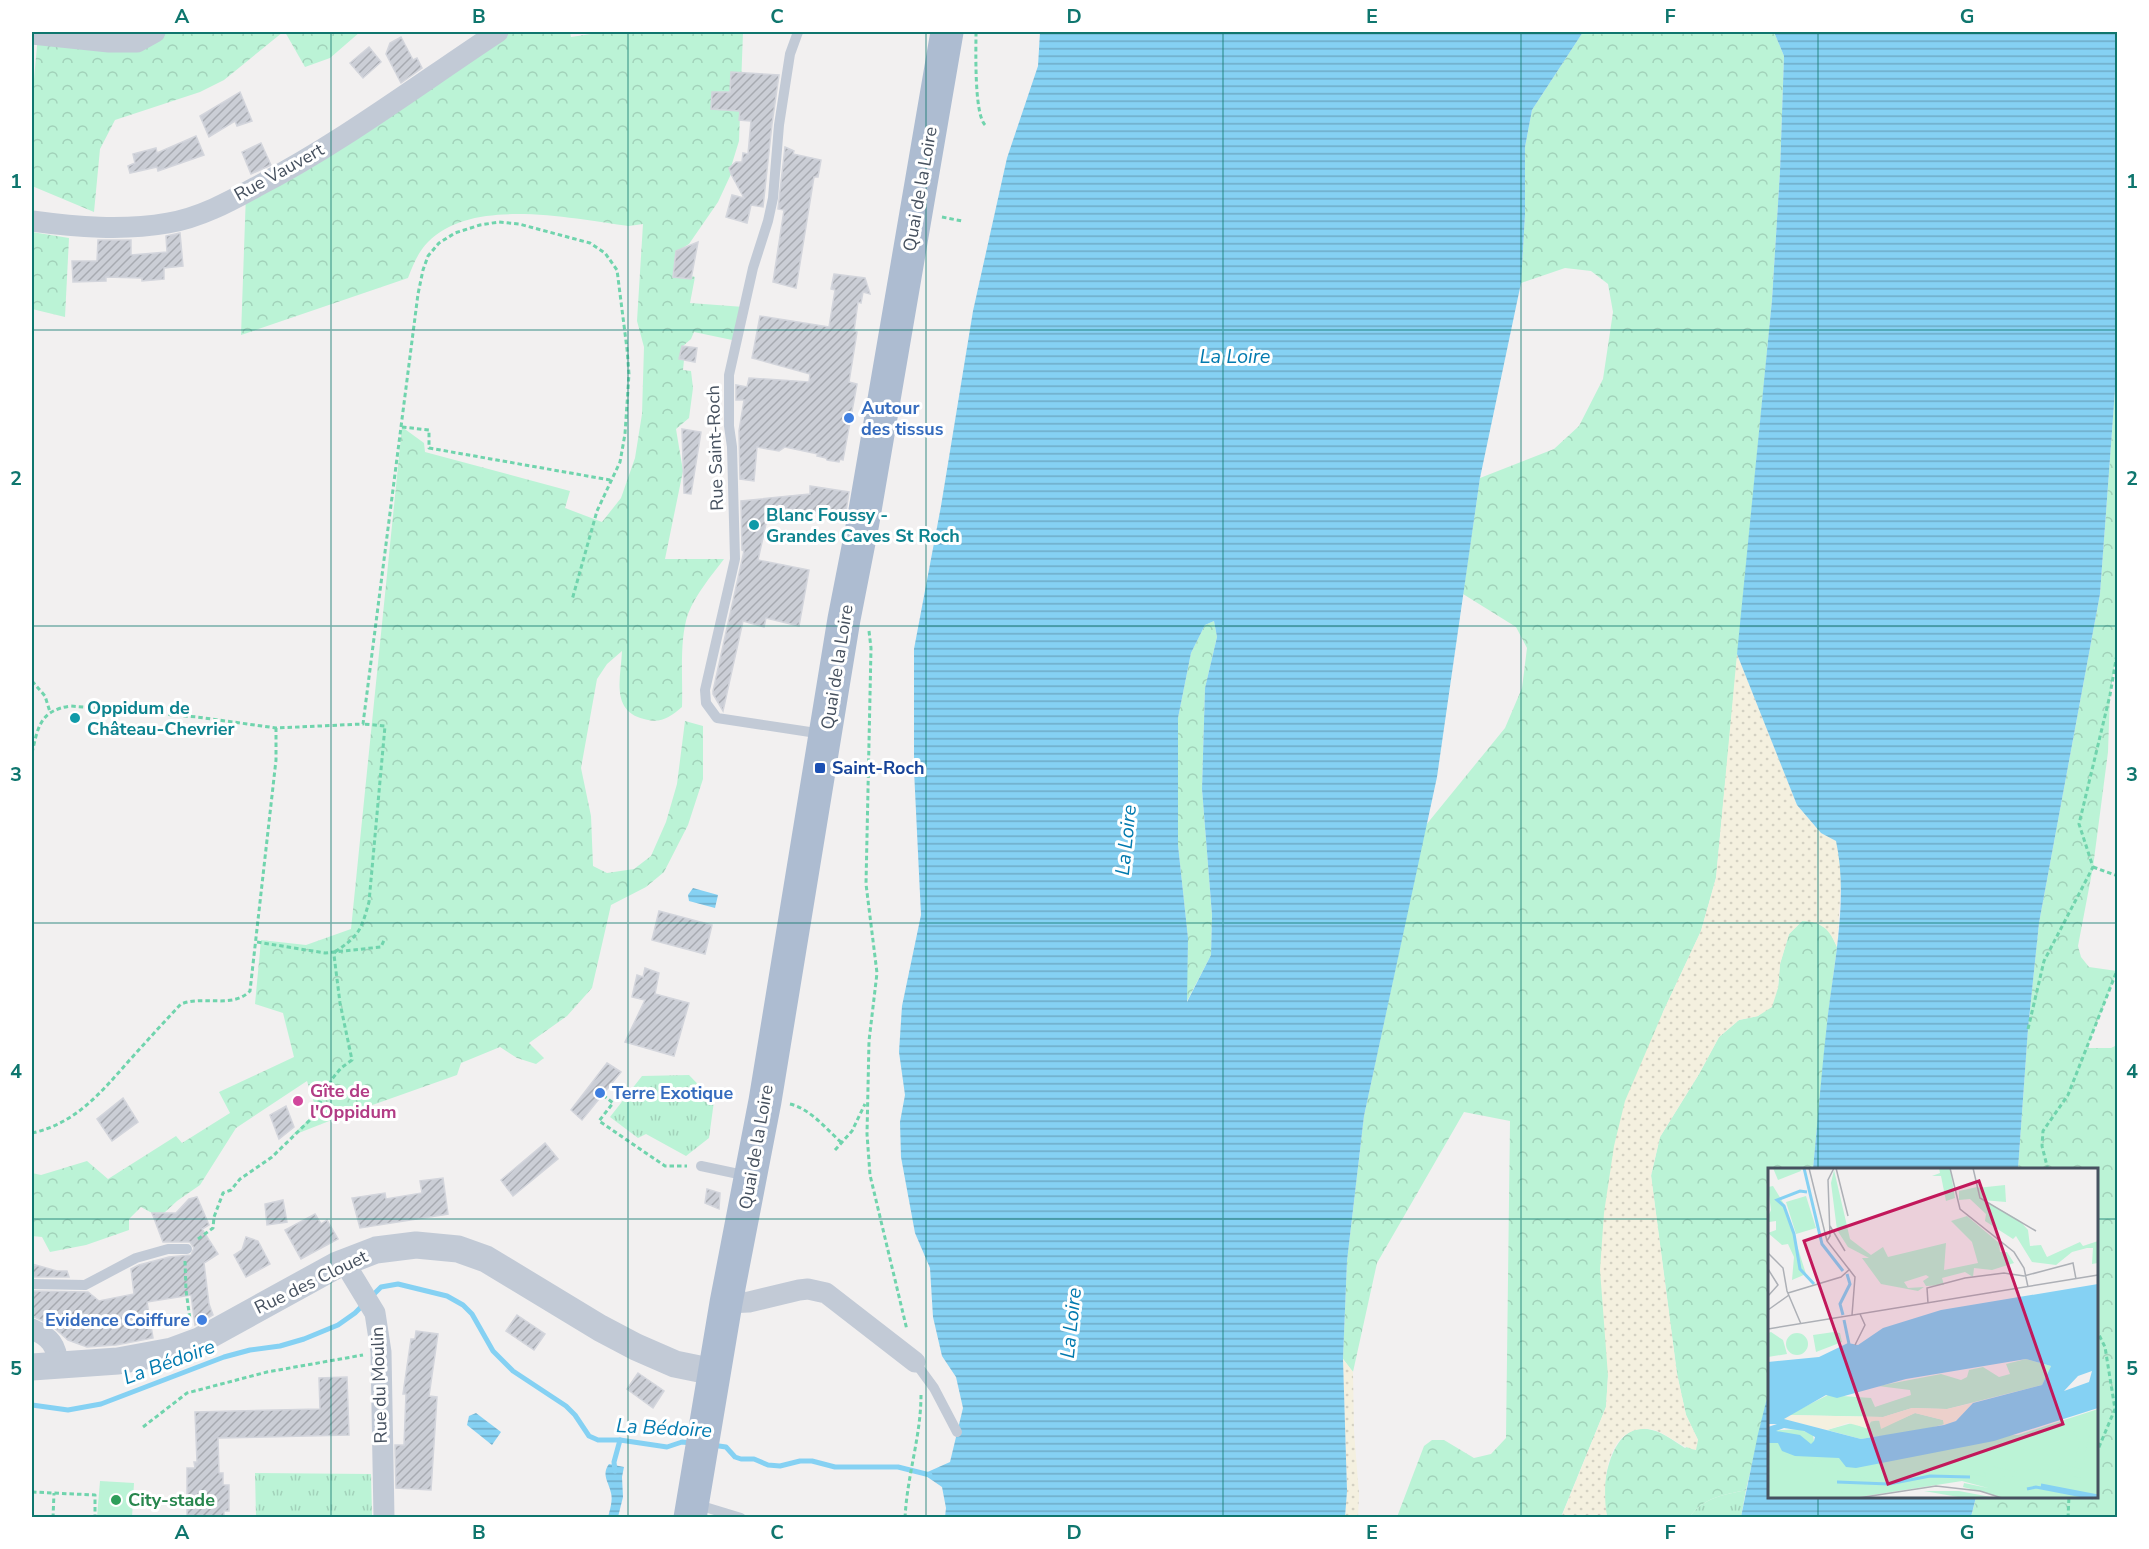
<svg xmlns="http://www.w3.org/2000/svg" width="2149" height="1549" font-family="'Nunito Sans',sans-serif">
<defs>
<pattern id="grass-tufts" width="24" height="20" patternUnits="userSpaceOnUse" patternTransform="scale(1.5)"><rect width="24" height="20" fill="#bbf3d6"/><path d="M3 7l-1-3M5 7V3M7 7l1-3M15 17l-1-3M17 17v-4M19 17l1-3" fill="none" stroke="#a2d2ba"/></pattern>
<pattern id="forest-crowns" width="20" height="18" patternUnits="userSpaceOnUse" patternTransform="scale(1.5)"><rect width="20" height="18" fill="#bbf3d6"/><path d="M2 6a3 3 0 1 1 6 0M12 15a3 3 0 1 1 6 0" fill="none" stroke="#a2d2ba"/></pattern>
<pattern id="sand-dots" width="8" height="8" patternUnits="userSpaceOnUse" patternTransform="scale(1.5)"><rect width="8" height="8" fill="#f4f0df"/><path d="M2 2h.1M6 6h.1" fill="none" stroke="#d3d0c2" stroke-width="1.8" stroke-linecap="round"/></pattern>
<pattern id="water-rules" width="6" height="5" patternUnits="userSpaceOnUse" patternTransform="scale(1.5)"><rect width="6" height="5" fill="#85d1f3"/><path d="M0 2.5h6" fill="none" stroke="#6facc8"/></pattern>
<pattern id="building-hatch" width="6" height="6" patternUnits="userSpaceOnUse" patternTransform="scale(1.5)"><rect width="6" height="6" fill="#cbced6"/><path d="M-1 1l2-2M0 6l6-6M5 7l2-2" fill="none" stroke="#a7aab1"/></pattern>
</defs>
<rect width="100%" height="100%" fill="#f2f0f0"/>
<g fill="url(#grass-tufts)">
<path d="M689,1075l25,26 -5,37 -23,18 -40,-22 -8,4 -28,-21 32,-41z"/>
<path d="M255,1473l116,1 1,41 -116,2z"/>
<path d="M1746,1490l-5,27 -52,1c14,-21 35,-23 57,-28z"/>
</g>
<g fill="url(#forest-crowns)">
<path d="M155,32h128l-59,48 -24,12 -85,28 -15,29 -6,63 -62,-26v-85l6,-66z"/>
<path d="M285,32h75l-30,26 -25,9z"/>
<path d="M498,32h72l1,5 33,-5h139l-4,109 -8,26v7l-13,28 -29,42 -8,5 -6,7 -2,20 10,-2 12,3 -5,26 54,4 -7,34 -43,-9 -3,7 -8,7 -4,13 5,1 -1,10 8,1 2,17 -4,30 -13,11 7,42 -18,88h59c-13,17 -28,35 -36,55 -9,26 -5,65 -6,93 -13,11 -22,17 -38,12 -34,-8 -23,-42 -22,-68l-15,13 -10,15 -16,89 10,48 2,50 14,7 27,-4 17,-13 15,-34 11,-38 8,-63 18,5v53l-15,46 -24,47 -18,15 -35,18 -19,83 -25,28 -38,27 15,15 -8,6 -19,-6 -17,-11 -39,16 -4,12 -110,39 -56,22 26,-24 -10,-31 -71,47 -36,57 -23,16 -13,12h-12l-11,-6 -12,12v11l-43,15 -36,7 -8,-15 -10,-1v-63l9,2 46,-14 21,18 68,-43 6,7 48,-30 -11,-21 75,-35 -11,-44 -28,-9 6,-64 45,5 45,-16 51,-502 22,16 1,9 145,39 -5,17 37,14 19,-24 14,-40 7,-44 2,-67 -7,-26 6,-97 -14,2c-56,-7 -157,-30 -201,16 -10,10 -15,23 -20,36l-167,57 5,-142z"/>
<path d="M1583,32h191l10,24 -4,115 -8,129 -56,578 -15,53 -38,81 -55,364 -2,31 -45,110h-164l27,-71 8,-6h12l30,18 17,-4 15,-16 4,-317 -46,-9 -87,151 -24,109 -10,-13 4,-98 17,-145 62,-291 79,-97 17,-40 5,-40 -11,-21 -53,-33 17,-116 74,-29 25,-23 24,-47 10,-67 -5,-28 -17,-13 -26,-3 -44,15 4,-68v-68l7,-37z"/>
<path d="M32,232l37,6 -4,79 -33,-8z"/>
<path d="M2117,375v273l-7,46 -2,58 -15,115 -15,79 3,11 8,10 28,4 -30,77h24l6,-3v472l-146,1 5,-21 120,-1v-326l-78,-1 10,-140 11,-106 61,-329 16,-217z"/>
<path d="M1214,621l3,16 -12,51 -3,101 10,126 -1,40 -25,48 2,-65 -10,-93v-127l13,-65 14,-28z"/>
<path d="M1802,921h11l16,9 8,17 -9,68 -15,154 -43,1 -1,220 -23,100c-22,5 -43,7 -57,28l-82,-1c-1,-7 -3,-15 -3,-23 1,-25 12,-74 48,-64 12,3 22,11 33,18l13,-8 -12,-25 -9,-41 -26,-198 9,-39 39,-63 20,-37 20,-17 19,-4 20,-28 2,-24 9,-30z"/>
</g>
<g fill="url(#sand-dots)">
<path d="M1737,654l60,151 24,28 16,8 5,25 -5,81c-8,-18 -14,-25 -35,-26l-13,13 -9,30 -2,24 -6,19 -14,9 -19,4 -20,17 -20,37 -39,63 -9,38 26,199 9,41 12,25 -2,10c-18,-3 -30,-19 -47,-21 -45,-4 -47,59 -42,88l-46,1 45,-111 2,-31 -8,-106 4,-57 10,-67 11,-45 38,-89 38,-81 15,-53z"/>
<path d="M1343,1359l10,13 1,59 5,63 -1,23h-13l2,-26z"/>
</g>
<path fill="#bbf3d6" d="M100,1481l34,2 -2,34h-35z"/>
<g fill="url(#water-rules)" fill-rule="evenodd">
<path d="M1040,32h543l-51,78 -7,37v68l-4,68 -41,195 -43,299 -73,339 -17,145 -4,98 4,132 -2,26h-400l1,-9 -4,-21 -19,-13 27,-12 13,-54 -7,-31 -14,-21 -9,-39 -3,-49 -15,-35 -14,-76 -1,-35 5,-27 -6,-43 3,-46 19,-91 -7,-145v-121l27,-143 32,-195 34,-153 31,-92zM1214,621l3,16 -12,51 -3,101 10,126 -1,40 -24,47 1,-64 -10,-93v-127l13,-65 14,-28z"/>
<path d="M1774,32h343l-1,345 -16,217 -61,329 -11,106 -10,140h-205c5,-51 9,-103 15,-155 7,-56 20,-118 8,-173l-15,-8 -24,-28 -60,-151 35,-354 8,-129 4,-115z"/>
<path d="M693,888l25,7 -3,13 -26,-7 -1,-6z"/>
<path d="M1769,1390l1,106 206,1 -5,20h-230l17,-83z"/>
<path d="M476,1413l25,19 -9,13 -25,-20 2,-9z"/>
<path d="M609,1464l15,3 -2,10 1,20 -5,20h-10c2,-7 5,-17 3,-24 -2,-11 -10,-18 -2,-29z"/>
</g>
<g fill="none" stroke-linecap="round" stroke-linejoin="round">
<g stroke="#85d1f3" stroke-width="5">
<path d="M371,1297l10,-10 17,-3 49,12 16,9 9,9 21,37 20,20 53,35 9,9 14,21 9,4h22l47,7 15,-5 9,1"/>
<path d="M32,1405l36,5 33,-6 123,-47 26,-7 30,-4 24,-7 34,-14 17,-12 9,-9"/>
<path d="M712,1445l14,2 9,10 6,2h13l14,6 12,1 20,-5h12l23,6h63l32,8"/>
<path d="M615,1471l-1,-9 6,-22"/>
</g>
</g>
<g fill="url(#building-hatch)" stroke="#d3d5dc" stroke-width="1.5">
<path d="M401,37l12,23 4,-2 5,10 -21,15 -15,-29 4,-11z"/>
<path d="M369,47l12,15 -18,16 -13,-15z"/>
<path d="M731,72l48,3 -7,49 -9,83 -12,-2 -4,18 -21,-6 6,-22 12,3 -13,-24 -2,-6 7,-6h6l1,-9 5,1 3,-33 -12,-1 1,-9 -29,-2 1,-17h18z"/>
<path d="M240,92l12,29 -15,5 -2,-5 -26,16 -9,-21z"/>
<path d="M196,136l8,19 -46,16 -1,-4 -27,6 -2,-7 7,-3 -2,-9 23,-6 1,5z"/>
<path d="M261,143l10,22 -20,9 -9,-22z"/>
<path d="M785,147l9,4 -1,3 28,6 -3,17h-4l-18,111 -23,-6 11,-72 -6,-1z"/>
<path d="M180,233l3,33 -19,2v11l-22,2v-3l-36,-1v4l-33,1 -1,-21h25l1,-21h33v15l36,-3 -1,-16z"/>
<path d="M698,242l-7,37 -18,-2 3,-26z"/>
<path d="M834,274l31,4 5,16 -7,-2 -2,11 -3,-1 -4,29 3,1 -8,50 8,2 -14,76 -3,-1 -1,3 -12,-2 -1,-2 -9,-2 1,-2 -33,-7 -6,4 -22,-4 -3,34 -14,-2 -1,-48 5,-31h-8v-15l11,2 2,-9 60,4 1,-8 -58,-16 8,-42 69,11 6,-37 -4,-1z"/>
<path d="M682,346l15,2 -2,14 -16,-3z"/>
<path d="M682,429l19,3 -10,62 -7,-1z"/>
<path d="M810,486l39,6 -4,26 -75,-12 -12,54 51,10 -10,56 -33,-8 -2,9 -21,-6 -20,90 -10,-17v-3l31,-140 -2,-1 -1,-49 69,-7z"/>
<path d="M659,911l53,14 -7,29 -53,-14z"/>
<path d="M645,968l14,5 -4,21 34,9 -15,53 -49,-14 20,-42 -13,-3 5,-22 6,2z"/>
<path d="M607,1063l14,9 -39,48 -11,-10z"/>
<path d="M123,1098l15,24 -26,19 -15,-22z"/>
<path d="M286,1106l8,21 -15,12 -9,-24z"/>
<path d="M545,1143l13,16 -45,37 -12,-16z"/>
<path d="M443,1178l5,36 -88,14 -8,-30 33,-5 1,6 36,-6 -2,-12z"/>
<path d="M707,1189l13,4 -1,16 -14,-6z"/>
<path d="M197,1197l12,28 -7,4 16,25 -14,9 5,41 4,11 -18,10 -4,-30 -44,7 6,36 -37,7 -29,2 -19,-7 -18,-16 -18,-8v-25l56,1 11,9 35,-7 -3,-25 8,-4 30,-8 22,-2 3,-7 -4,-6h-27l-11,-29h24l13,-14z"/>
<path d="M283,1200l4,22 -20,3 -2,-21z"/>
<path d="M315,1214l6,10 6,-4 11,19 -37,20 -16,-29z"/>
<path d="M246,1237l12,4 12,23 -24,13 -12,-22 8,-5z"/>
<path d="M32,1264l25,7h10l2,6h-37z"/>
<path d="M517,1315l28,19 -11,16 -28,-19z"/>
<path d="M416,1331l22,3 -9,62 8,1 -6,93 -35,-2 -1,-43h9l2,-51h-3l8,-55h4z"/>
<path d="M638,1373l26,18 -11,17 -26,-19z"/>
<path d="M347,1377l2,58 -131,3 1,35h4v12h6v26h-5v7h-37v-50h8l-1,-6h3l-2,-50 125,-3 -1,-31z"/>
</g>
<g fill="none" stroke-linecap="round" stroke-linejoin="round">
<g stroke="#70d4ad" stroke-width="3" stroke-dasharray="4.5 3" stroke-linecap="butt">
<path d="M976,32c0,18 -2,81 9,93"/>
<path d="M942,217l20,4"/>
<path d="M402,427l27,3v18l181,32"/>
<path d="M869,631l2,17 -5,236 11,89 -8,68 -2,93 3,41 37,155"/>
<path d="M32,681l13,15 5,16"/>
<path d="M32,753c6,-26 8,-43 39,-47l126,11 79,11 87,-4 55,-430 5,-24 5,-14 11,-13 16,-10 25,-8 19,-3 20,2 71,19 15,10 12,17 10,79 2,25 -4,60 -5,28 -23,49 -25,89"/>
<path d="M2093,867l25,9"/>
<path d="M257,942l68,11 56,-6 4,-9"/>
<path d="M335,952c25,-17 26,-22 34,-50l16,-176 -22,-2"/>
<path d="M2028,1029l16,-68 49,-94 -14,-43 31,-129 8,-47"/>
<path d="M603,1095l10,8 -14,18 66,45h22"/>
<path d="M790,1104c21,5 37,26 52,39"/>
<path d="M32,1133c42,-9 68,-39 95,-70 18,-20 36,-40 54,-59 23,-9 51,5 69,-13l26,-231v-32"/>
<path d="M835,1150l17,-19 13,-27"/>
<path d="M2048,1170l-6,-24 1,-15 25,-36 50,-127"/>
<path d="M198,1239l15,-11 1,-11 9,-24 8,-3 9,-11 32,-22 40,-39 20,-39 9,-11 11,-8 -12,-57 -6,-48 1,-3"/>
<path d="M185,1261l1,29 4,30"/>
<path d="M2096,1329l9,18 10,62 -19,45"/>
<path d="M143,1427l44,-34 80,-21 96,-17"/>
<path d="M32,1492l63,3v23"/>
<path d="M53,1518l1,-25"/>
<path d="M905,1518c2,-42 16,-82 16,-123"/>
<path d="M2068,1518l1,-22"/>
</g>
<g stroke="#c2cad6" stroke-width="10">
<path d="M798,32l-8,22 -11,71 -6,73 -5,23 -15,47 -24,107v51l3,21 3,112 -30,131 1,13 11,15 106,16"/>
<path d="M701,1166l47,10"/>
<path d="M32,1284l53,1 51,-27 32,-9h19"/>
<path d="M915,1362l19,26 23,44"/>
<path d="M695,1504l46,14"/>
</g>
<g stroke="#c2cad6" stroke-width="21">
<path d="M32,34l77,8h28l18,-10"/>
<path d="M32,221c44,6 91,10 136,2 31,-5 61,-21 88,-36 85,-44 163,-103 242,-155"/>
<path d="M344,1262l31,51 6,39 3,166"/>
<path d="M726,1303l23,-1 50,-12 9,-1 18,4 89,69"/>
<path d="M32,1329c18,8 25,16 26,37"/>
</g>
<path stroke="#c2cad6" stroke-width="27" d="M32,1367l86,-6 54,-10 27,-10 138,-76 39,-15 40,-5 42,4 28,10 114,69 36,19 39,17 39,8"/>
<path stroke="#adbcd1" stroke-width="33" d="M690,1518l36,-215 39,-202 79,-482 19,-97 84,-490"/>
</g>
<path fill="none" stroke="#0f766e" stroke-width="1.5" stroke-opacity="0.55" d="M331,32v1486M628,32v1486M926,32v1486M1223,32v1486M1521,32v1486M1818,32v1138M32,330h2086M32,626h2086M32,923h2086M32,1219h1738M2096,1219h22M1818,1496v22"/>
<g fill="#3f7fe0" stroke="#fff" stroke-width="2">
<circle cx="849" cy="418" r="6"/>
<circle cx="600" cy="1093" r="6"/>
<circle cx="202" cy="1320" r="6"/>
</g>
<g fill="#0f9aa8" stroke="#fff" stroke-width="2">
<circle cx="754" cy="525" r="6"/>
<circle cx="75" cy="718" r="6"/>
</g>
<rect fill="#1a4fb4" stroke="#fff" stroke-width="2" x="814" y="762" width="12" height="12" rx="3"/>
<circle fill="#d1479c" stroke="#fff" stroke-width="2" cx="298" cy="1101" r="6"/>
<circle fill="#2e9e5b" stroke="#fff" stroke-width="2" cx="116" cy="1500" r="6"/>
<g text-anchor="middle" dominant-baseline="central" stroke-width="6" stroke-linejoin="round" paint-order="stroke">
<g font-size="18" fill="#46515f" stroke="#fff">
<text transform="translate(279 172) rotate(-29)">Rue Vauvert</text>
<text transform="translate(920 189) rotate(-80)">Quai de la Loire</text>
<text transform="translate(715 448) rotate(-92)">Rue Saint-Roch</text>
<text transform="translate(837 667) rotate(-81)">Quai de la Loire</text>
<text transform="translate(756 1147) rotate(-80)">Quai de la Loire</text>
<text transform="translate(311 1282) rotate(-26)">Rue des Clouet</text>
<text transform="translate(379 1385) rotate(-92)">Rue du Moulin</text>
</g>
<g font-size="18" font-weight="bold" fill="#366cbe" stroke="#fff" text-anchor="start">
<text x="861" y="408">Autour<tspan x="861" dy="21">des tissus</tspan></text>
<text x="612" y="1093">Terre Exotique</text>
<text x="190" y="1320" text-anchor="end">Evidence Coiffure</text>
</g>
<g font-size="18" font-weight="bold" fill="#0d838f" stroke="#fff" text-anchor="start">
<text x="766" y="515">Blanc Foussy -<tspan x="766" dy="21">Grandes Caves St Roch</tspan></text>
<text x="87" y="708">Oppidum de<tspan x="87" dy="21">Château-Chevrier</tspan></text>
</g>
<g font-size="18" font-weight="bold" fill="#164399" stroke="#fff" text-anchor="start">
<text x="832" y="768">Saint-Roch</text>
</g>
<g font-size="18" font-weight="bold" fill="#b23c85" stroke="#fff" text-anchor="start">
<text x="310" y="1091">Gîte de<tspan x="310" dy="21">l'Oppidum</tspan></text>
</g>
<g font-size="18" font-weight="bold" fill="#27864d" stroke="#fff" text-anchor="start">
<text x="128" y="1500">City-stade</text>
</g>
<g font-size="20" font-style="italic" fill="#027aaf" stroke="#fff">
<text x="1235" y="356">La Loire</text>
<text transform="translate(1126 840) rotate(-84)">La Loire</text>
<text transform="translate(1071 1323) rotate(-84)">La Loire</text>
<text transform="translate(169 1362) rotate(-20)">La Bédoire</text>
<text transform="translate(664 1428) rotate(3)">La Bédoire</text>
</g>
</g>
<g transform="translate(1768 1168)">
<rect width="330" height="330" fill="#f2f0f0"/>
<path d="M237,17l1,17 -24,-2 -5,-12zM330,241v89h-93l-42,-11 1,-4 24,5 -26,-7 -109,17h-85v-67l31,-2 14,6 1,6 204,-6zM84,255l22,8 5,5 -18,3 -34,-9zM156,323h35l37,7h-32z" fill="#bbf3d6"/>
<path d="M171,0h11l5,30 -9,3 -5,-25h-9l8,-3zM66,2l16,69 21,16 12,-8 5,10 58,-14 -2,27 34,-7 -6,-21 -21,-21 16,-5 32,27 1,9h7l7,11 -22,7 -18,-2 -1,9 -8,-5 -23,6 2,7 -18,1 -3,-5 6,-4 -3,-2 -22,7 4,6 16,-1 -6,4 -37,-7 -19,-26h7l-21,-11 -11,-17 -6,-47zM5,18l11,18 22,70 -14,6 2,-23 -6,-13 -6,1 -14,-12 8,-3v-9l-7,1 -1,-5 3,-7 -3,-23zM209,19l3,11 39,22 9,10 2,16 11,-1 6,12 33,-15 3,4 15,-5v22l-6,1 1,-16h-6l-15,4 -16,13 -24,-3 -16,-26 -3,3 -28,-18 1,-7 -16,-15 -11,1v-9zM258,191l25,7 -9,19 -95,24 -35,-1 -29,9 -95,-2 40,-20 43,3 4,9 36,-12 -1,-5 -32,-4 63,-12 20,6 6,-3 2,-7 14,-3 16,10 11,-3 -4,-10zM147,245l28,7 2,4 -42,11 -24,1 -12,-8 5,-8 9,1v7zM308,260h15l-7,31 2,10h12v13l-43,-10 8,-7 19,4 -7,-9 5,-19 -7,-8zM251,267l9,2 -5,14 -3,-5 -14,-3 -64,15 22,15 23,4 -5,-8 4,-4 31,7 -1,5 -15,-1 -3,11 -39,-9 -78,10 -23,-14 8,13 -22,2 -3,2 2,3 -75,4v-45l37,4 10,8 10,-7h14l11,10zM275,319l15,3 8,8 2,-6 30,6h-56z" fill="#bbf3d6"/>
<path d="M205,235l-17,18 -12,5 -1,-6 -28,-7 -34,16 -2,-9 -10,2 -2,6 -19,-5 -21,7 -44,-11 5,-4 95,2 29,-9 35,1z" fill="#f4f0df"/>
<path d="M0,0h32l1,3 -23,9 -5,-12zM38,28l10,32 -20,6 -10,-32zM3,164l12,8 4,14 -19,3v-24zM66,164l6,1 2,9 -26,10 -3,-17zM18 176a11 11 0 1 1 22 0a11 11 0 1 1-22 0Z" fill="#bbf3d6"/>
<path d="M330,116v124l-104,33 -138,27 -10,-1 -7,-9 -44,-2 -13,-5 -4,-8h-10v-16l9,-3h-9v-62l51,-5 29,-14 10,2 25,-17 58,-18zM258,191l25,7 -9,19 -69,18 -17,18 -12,4 -83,14 -77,-20 42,-24 11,3 69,-19zM324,203l-3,11 -25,9 14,-15zM16,260l20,3 11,6 -1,4 -3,3 -11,-9 -24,-4z" fill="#85d1f3" fill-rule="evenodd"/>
<path fill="none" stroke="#85d1f3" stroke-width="3" d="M36,0l18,76 21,27M39,24l-7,-1 -23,9 7,6 10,28 6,35 14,15M75,147l-3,-11 10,-20 -3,-10M76,152l5,24M69,314l52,2 41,-8 40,1M273,317l57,11M259,321l9,-2 57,11"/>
<path fill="none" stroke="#adb0b6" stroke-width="1.5" d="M41,0l18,73 28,36 -3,38M68,0l12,48M182,0l10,41 54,43 10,16 4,19M205,0l7,30 56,33M62,58l15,25M59,73l3,-5 -2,-56 6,-12M0,85l15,15 4,23 14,33M0,101l10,16 -10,11M20,125l53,-16 9,-8M160,135l-1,-15 38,-10 39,-5 20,3 49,-13 3,16M0,142l21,-15M0,161l330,-54M87,177l10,-20 -5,-11M90,330l78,-12 44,5 22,7"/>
<path fill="#c2185b" fill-opacity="0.15" stroke="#c2185b" stroke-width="3" d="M211,13l84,243 -175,60 -84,-243z"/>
<rect width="330" height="330" fill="none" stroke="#46515f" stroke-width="3"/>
</g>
<rect width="2149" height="1549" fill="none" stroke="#ffffff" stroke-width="66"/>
<rect x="33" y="33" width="2083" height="1483" fill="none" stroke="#0f766e" stroke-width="2"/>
<g font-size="20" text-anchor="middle" font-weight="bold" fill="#0f766e">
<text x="182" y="23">A</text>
<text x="479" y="23">B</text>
<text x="777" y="23">C</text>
<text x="1074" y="23">D</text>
<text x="1372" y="23">E</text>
<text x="1670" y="23">F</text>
<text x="1967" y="23">G</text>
<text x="16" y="188">1</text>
<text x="2132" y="188">1</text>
<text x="16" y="485">2</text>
<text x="2132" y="485">2</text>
<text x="16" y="781">3</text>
<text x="2132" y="781">3</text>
<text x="16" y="1078">4</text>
<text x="2132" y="1078">4</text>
<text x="16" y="1375">5</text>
<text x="2132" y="1375">5</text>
<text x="182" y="1539">A</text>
<text x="479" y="1539">B</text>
<text x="777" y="1539">C</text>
<text x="1074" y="1539">D</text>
<text x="1372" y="1539">E</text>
<text x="1670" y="1539">F</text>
<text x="1967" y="1539">G</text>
</g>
</svg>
